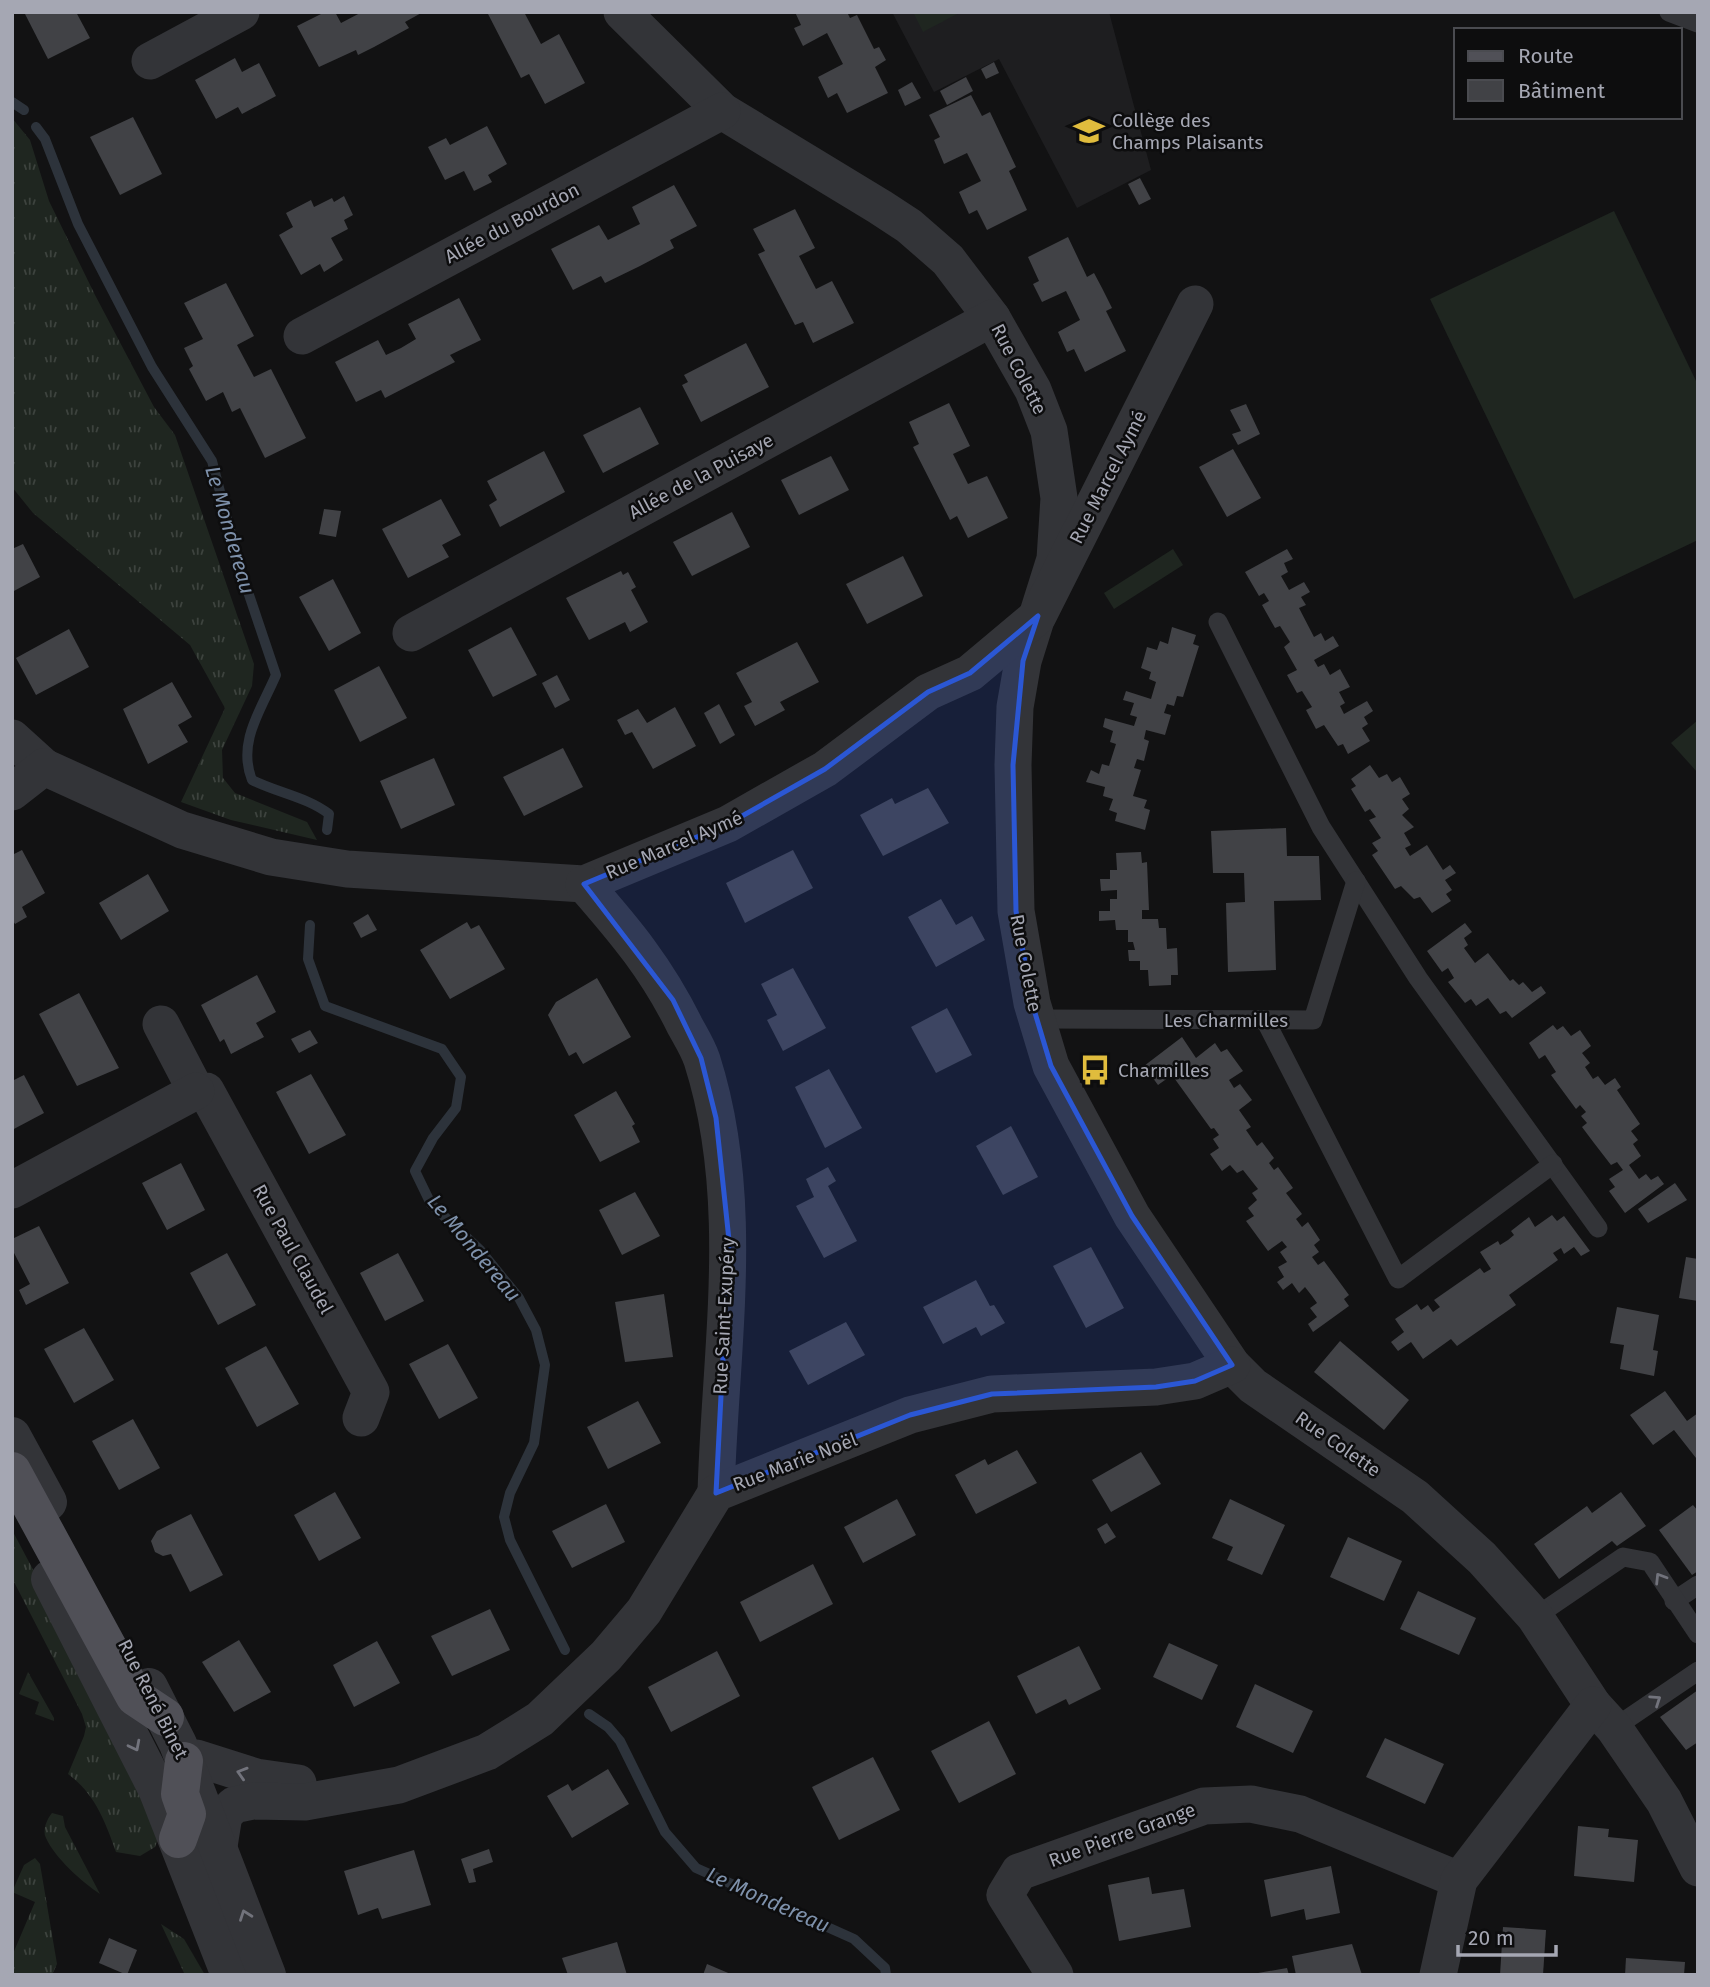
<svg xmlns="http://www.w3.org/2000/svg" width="1710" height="1987" font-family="'Fira Sans',sans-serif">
<defs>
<pattern id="grass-tufts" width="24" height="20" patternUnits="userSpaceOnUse" patternTransform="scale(1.75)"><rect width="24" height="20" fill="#1f2620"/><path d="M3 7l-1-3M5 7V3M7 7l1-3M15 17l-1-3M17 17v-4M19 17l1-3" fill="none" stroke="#3d433e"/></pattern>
</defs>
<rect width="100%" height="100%" fill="#121213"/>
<path fill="#1e1e20" d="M892,12h217l42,158 -74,38 -78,-149 -65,33z"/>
<g fill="url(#grass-tufts)">
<path d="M12,118l18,22 19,61 46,94 59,112 21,28 79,229 -2,22 -30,64 1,28 12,15 72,29 10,18 -86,-20 -50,-18 44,-94 -35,-63 -157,-132 -21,-26z"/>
<path d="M12,1530l134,252 13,54 -4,11 -15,9 -24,-4c-11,-31 -21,-58 -48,-78l16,-38 2,-9 -4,-13 -70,-136z"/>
<path d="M28,1672l26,46v3l-19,-7 4,-12 -20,-8z"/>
<path d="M52,1813l11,3 2,11 35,67c-18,-12 -45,-36 -54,-56 -4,-8 1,-19 6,-25z"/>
<path d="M35,1858l5,6 17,100 -5,11h-40v-19l23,-54 -23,-10 12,-27z"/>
<path d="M161,1924l23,15 21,36h-20z"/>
</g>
<g fill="#1f2620">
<path d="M913,12h48l-38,20z"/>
<path d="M1614,211l84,174v155l-124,59 -144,-300z"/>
<path d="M1173,549l10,16 -69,44 -10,-16z"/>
<path d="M1698,720v53l-27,-30z"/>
</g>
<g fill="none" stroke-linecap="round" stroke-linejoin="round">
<g stroke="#2d333b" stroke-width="10">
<path d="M12,102l12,8"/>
<path d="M36,127l9,12 33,85 74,143 60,94 28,107 36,107c-15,35 -39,67 -24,105 26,13 55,17 77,34l-2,16"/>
<path d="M310,925l-2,34 17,47 117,43 19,28 -5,31 -23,30 -18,33 16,33 49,46 39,48 17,32 9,35 -11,78 -24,50 -6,24 6,23 55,110"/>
<path d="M589,1714l19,13 12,14 45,91 31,36 158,71 31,29 1,7"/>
</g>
</g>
<g fill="#414246">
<path d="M28,12h48l14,26 -42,21 -23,-45z"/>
<path d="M325,12h10l6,11 21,-11h61l-18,10 4,6 -35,19 -16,8 -2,-5 -37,17 -22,-41z"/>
<path d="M487,12h37l17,32 18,-10 26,49 -40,21 -16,-30 -8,4z"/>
<path d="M795,12h52l3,6 7,-3 17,34 5,-2 7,13 -11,7 13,26 -41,20 -10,-20 -9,5 -10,-21 25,-13 -16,-31 -24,13 -9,-18 7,-3z"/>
<path d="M235,58l7,14 17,-9 17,33 -34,18 -4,-7 -22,12 -21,-39z"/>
<path d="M994,62l5,11 -13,6 -5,-10z"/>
<path d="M966,77l7,14 -26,14 -7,-14z"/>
<path d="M912,82l9,16 -16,8 -7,-16z"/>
<path d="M971,95l11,21 8,-4 26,55 -7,4 18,39 -40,20 -10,-20 -8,4 -10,-22 22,-11 -14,-28 -23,11 -10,-24 6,-3 -11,-22z"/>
<path d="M133,117l29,57 -42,21 -30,-58z"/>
<path d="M487,126l20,38 -19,11 4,7 -18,9 -10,-20 -19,9 -17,-33 18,-9 4,7z"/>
<path d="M1140,178l11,21 -12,6 -11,-21z"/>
<path d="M674,185l23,41 -27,14 4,8 -34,18 -35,17 -4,-7 -28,14 -22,-41 48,-24 9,15 32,-16 -8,-17z"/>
<path d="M344,196l9,19 -9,5 4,9 -17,9 12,22 -19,12 -4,-8 -19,11 -22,-40 14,-8 -7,-14 25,-13 3,7 18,-9 2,4z"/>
<path d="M795,209l20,39 -16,8 17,33 16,-8 22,42 -41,20 -10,-21 -8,3 -37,-71 7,-3 -12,-22z"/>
<path d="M1068,237l19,40 7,-4 8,15 10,20 -6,3 20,40 -41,21 -11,-23 -7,3 -9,-20 22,-12 -14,-29 -24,11 -9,-18 6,-3 -11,-24z"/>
<path d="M226,283l28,53 -17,9 17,32 17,-8 35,69 -41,20 -25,-50 -8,4 -9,-20 -17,9 -17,-32 4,-3 -9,-18 19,-9 -19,-36z"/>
<path d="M459,298l22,42 -31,15 5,7 -70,36 -4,-8 -25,12 -21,-40 43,-22 8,15 15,-7 15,-9 -8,-15z"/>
<path d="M746,343l23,44 -68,35 -19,-37 6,-3 -4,-7z"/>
<path d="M949,403l21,43 -17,8 15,30 19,-8 21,42 -40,20 -11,-22 -7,4 -37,-73 6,-3 -10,-22z"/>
<path d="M1246,404l14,30 -22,11 -6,-11 9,-3 -11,-21z"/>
<path d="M640,407l19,37 -56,29 -20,-38z"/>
<path d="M1233,449l28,49 -34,19 -28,-50z"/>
<path d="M544,451l21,41 -65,35 -11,-22 8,-5 -10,-19z"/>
<path d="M831,456l18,34 -50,25 -18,-35z"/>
<path d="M441,499l20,36 -19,10 7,12 -41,21 -26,-49z"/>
<path d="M324,509l17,2 -5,26 -17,-3z"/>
<path d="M732,512l18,35 -58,29 -19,-34z"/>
<path d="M23,544l17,33 -28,15v-43z"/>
<path d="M1287,549l6,10 -9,4 4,9 -7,4 8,14 15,-8 6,10 -9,5 5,8 -7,3 15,29 7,-4 4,8 8,-5 6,10 -25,14 4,7 6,-3 6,11 10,-6 10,18 -11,5 6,11 -5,3 4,8 23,-13 6,10 -9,6 4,7 -6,4 8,13 -22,13 -5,-10 -5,2 -14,-21 -8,4 -10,-19 6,-3 -10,-16 -5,2 -10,-18 10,-5 -13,-23 6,-5 -10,-16 -5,2 -13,-23 7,-4 -5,-8 -5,3 -14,-24z"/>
<path d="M903,556l20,40 -56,28 -21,-40z"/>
<path d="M621,571l2,4 5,-3 8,15 -5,3 17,32 -18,10 -5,-10 -36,18 -23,-42z"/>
<path d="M333,579l28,54 -32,18 -30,-54z"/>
<path d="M511,627l26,48 -44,22 -25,-47z"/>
<path d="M1172,627l24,8 -3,9 6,2 -16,51 -6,-1 -3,10 -7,-2 -3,9 7,2 -6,20 -19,-5 -2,9 5,2 -5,20 -7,-2 -3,9 7,2 -8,26 14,4 -3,8 6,2 -5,20 -30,-9 2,-8 -8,-3 4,-11 -10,-3 2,-9 -19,-5 5,-12 8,4 3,-10 7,2 7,-22 -6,-2 3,-11 -10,-4 2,-9 29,8 3,-9 -7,-2 4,-12 -11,-3 3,-9 25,8 5,-17 -7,-3 2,-7 -10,-4 3,-10 3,-11 10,3 3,-9 8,3z"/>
<path d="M69,629l20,38 -53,28 -20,-37z"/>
<path d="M797,642l22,40 -39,20 5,8 -30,16 -11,-20 8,-4 -16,-29z"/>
<path d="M379,666l28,52 -47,24 -26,-52z"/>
<path d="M557,675l13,25 -15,8 -13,-25z"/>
<path d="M172,682l20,35 -14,8 10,17 -40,22 -25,-55z"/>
<path d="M719,704l16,31 -15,9 -16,-31z"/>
<path d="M675,707l21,39 -43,23 -21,-37 -7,3 -8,-15 21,-11 9,14z"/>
<path d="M563,748l20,39 -59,29 -21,-39z"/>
<path d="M434,758l21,47 -54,24 -21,-48z"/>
<path d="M1370,765l9,13 8,-4 5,8 8,-5 10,17 -8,5 7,10 -7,6 12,12 -10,6 7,12 -6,3 5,8 17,-11 16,25 7,-5 6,8 -11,7 7,10 -6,4 5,7 -19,12 -12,-16 -6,2 -13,-13 -6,3 -23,-34 6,-4 -6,-8 9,-5 -12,-18 7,-3 -6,-8 -5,3 -14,-23 5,-3 -5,-7z"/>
<path d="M928,788l21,35 -66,33 -23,-41 32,-17 3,6z"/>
<path d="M1286,828l1,28h32l2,44 -47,1 2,69 -48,2 -2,-69 19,-1 -1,-29h-31l-2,-42z"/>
<path d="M22,850l23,43 -23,14 5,10 -12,7 -3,-5v-64z"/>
<path d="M793,850l20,38 -68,35 -19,-40z"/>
<path d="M1141,852l1,11 5,-1 2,48h-7v9h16l1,9h7l1,21 10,-1 1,27h-7v10l-22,1 -1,-16h-8v-9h-11l-1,-11h7l-2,-8h-5v-12h-12l-1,-10 -16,1v-10h11v-12h7v-9l-16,1 -1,-12h10v-9h7l-1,-17z"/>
<path d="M148,874l21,37 -48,29 -22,-37z"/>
<path d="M941,899l15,26 16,-9 13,24 -49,27 -28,-50z"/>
<path d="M368,914l9,16 -16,8 -8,-15z"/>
<path d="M467,922l4,7 8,-4 26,44 -55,30 -30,-49z"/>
<path d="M1465,923l7,9 -8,6 4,7 -4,3 11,15 13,-10 22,28 3,-2 6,6 4,-3 9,10 9,-6 5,7 -34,25 -6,-7 -6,3 -12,-16 -12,8 -5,-7 -6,4 -17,-21 6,-4 -6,-10 -6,4 -15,-21z"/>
<path d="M793,968l33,60 -43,23 -16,-31 10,-5 -16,-31z"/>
<path d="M257,975l19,37 -20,11 8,14 -33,17 -7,-15 -4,3 -19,-37z"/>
<path d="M597,978l34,59 -48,27 -7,-12 -7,4 -21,-41 8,-13z"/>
<path d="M79,993l40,75 -42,18 -38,-72z"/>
<path d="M947,1008l25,47 -36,18 -25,-46z"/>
<path d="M1553,1025l4,5 6,-4 8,10 9,-6 11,16 -9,7 8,10 -5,4 8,12 5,-3 7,9 10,-7 6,9 -4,3 23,34 -9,7 7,9 -5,4 8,12 -12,9 10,14 7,-5 5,6 7,-4 6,8 -39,29 -16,-22 6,-4 -6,-8 14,-9 -6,-8 -6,3 -17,-22 -12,-16 5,-4 -6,-7 5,-4 -6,-7 -4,4 -25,-34 5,-3 -11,-17 -6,4 -10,-16z"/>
<path d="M310,1030l8,13 -19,10 -8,-14z"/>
<path d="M1182,1037l14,21 19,-15 6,9 6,-3 16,22 -14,9 5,8 6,-4 12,16 -13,10 12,17 -5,3 11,16 5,-4 12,16 -5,5 5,7 4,-3 15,21 -7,5 16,21 -6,5 6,8 6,-5 12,18 -6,5 5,7 -7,5 6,8 6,-4 25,34 -5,4 5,7 -36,26 -5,-8 9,-7 -7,-9 7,-5 -5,-7 -7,-9 -6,6 -7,-10 -9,7 -6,-8 7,-5 -6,-10 9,-5 -7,-10 7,-5 -5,-6 -14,10 -22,-30 8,-5 -6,-8 9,-8 -5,-7 6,-4 -15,-19 -6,3 -7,-8 -8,6 -12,-17 9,-6 -6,-9 6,-4 -5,-7 -3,1 -39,-54 -14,10 -14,-19z"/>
<path d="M829,1069l33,59 -37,20 -30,-61z"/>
<path d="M311,1074l35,61 -37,19 -33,-62z"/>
<path d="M24,1075l20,38 -32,17v-49z"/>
<path d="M616,1091l19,33 -3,2 8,16 -40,20 -26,-47z"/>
<path d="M1011,1126l27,51 -35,18 -27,-49z"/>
<path d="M181,1163l24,47 -38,20 -25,-47z"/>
<path d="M828,1167l8,14 -8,5 29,55 -33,17 -28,-52 18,-9 -8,-18z"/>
<path d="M1675,1183l12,17 -39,23 -10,-14z"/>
<path d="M635,1192l25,44 -38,19 -23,-45z"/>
<path d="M1552,1215l5,6 7,-5 26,35 -9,5 -7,-9 -10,7 -3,-6 -8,5 5,7 -49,35 7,10 -59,41 -6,-7 -28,20 -12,-17 -13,9 -7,-9 13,-10 -9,-13 22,-15 4,6 7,-5 5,7 7,-5 -6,-7 46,-32 4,5 7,-4 -11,-17 18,-11 2,4 8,-5 6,-5 -3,-4 18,-14 6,10z"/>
<path d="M39,1226l30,57 -43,22 -7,-15 11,-6 -18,-35v-10z"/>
<path d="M1091,1247l33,61 -38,20 -33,-62z"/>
<path d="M227,1253l29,52 -38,20 -28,-52z"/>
<path d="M398,1253l26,48 -39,20 -25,-48z"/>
<path d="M1686,1257l12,2v42l-19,-3z"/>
<path d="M976,1280l14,26 4,-1 11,18 -24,13 -5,-9 -33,17 -20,-37z"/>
<path d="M664,1294l9,63 -48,5 -10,-60z"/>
<path d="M1617,1307l42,8 -6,35 5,1 -4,25 -34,-7 4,-24 -14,-2z"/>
<path d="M846,1322l19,33 -57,30 -19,-34z"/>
<path d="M84,1328l30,52 -40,23 -30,-54z"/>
<path d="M1340,1341l69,59 -25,30 -70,-58z"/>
<path d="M448,1344l30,54 -39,21 -30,-55z"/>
<path d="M266,1346l33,58 -42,23 -32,-59z"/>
<path d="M1665,1391l22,30 11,-8 -2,45 -22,-28 -21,15 -23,-30z"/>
<path d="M638,1401l23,42 -53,26 -21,-42z"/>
<path d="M133,1419l27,49 -41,22 -27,-49z"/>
<path d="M1017,1450l20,33 -61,31 -21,-39 30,-16 3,6z"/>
<path d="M1141,1452l20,32 -50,28 -19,-32z"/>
<path d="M335,1492l26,46 -42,23 -25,-46z"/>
<path d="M1621,1492l25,34 -29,20 -5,-5 -53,38 -25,-35 53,-38 5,7z"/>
<path d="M897,1499l19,36 -53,28 -19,-36z"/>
<path d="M1230,1499l55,26 -23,50 -35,-15 6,-13 -21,-9z"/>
<path d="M606,1504l19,38 -53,26 -20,-37z"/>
<path d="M1693,1505l5,6v60l-6,4 -33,-45z"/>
<path d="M191,1514l32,61 -33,17 -19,-38 -8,2 -8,-4 -4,-11 6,-10z"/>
<path d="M1107,1523l9,14 -11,7 -8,-15z"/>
<path d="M1348,1537l54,24 -18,40 -54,-24z"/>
<path d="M813,1564l20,40 -73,38 -20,-40z"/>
<path d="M1418,1591l58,27 -17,37 -59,-26z"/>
<path d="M490,1609l20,41 -58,26 -21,-40z"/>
<path d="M239,1640l32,52 -37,20 -32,-50z"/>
<path d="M377,1641l23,42 -46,24 -21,-42z"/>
<path d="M1169,1643l49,22 -16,35 -49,-23z"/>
<path d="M1079,1646l22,43 -32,16 -3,-6 -30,15 -19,-38z"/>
<path d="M717,1651l23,45 -69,36 -23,-45z"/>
<path d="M1255,1684l58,27 -20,42 -57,-26z"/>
<path d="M1698,1690v52l-12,8 -26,-33z"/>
<path d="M989,1721l27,53 -57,29 -28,-52z"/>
<path d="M1385,1738l59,26 -19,40 -59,-27z"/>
<path d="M873,1757l27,53 -61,30 -27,-53z"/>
<path d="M608,1769l21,35 -57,34 -25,-42 21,-12 4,7z"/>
<path d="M1578,1826l31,3 -1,8 30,3 -4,42 -60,-6z"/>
<path d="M489,1849l4,13 -20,7 3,13 -7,1 -8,-24z"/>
<path d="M414,1850l17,55 -49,14 -4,-11 -20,7 -14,-44z"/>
<path d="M1331,1866l9,47 -34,7 -2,-11 -33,8 -7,-37z"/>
<path d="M1149,1877l3,17 32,-5 7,38 -72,14 -11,-56z"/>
<path d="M1503,1927l43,3 -3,45h-43z"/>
<path d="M109,1938l28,12 -10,25 -28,-12z"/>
<path d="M617,1942l10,33h-59l-6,-17z"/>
<path d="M1352,1944l10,31h-66l-4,-19z"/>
<path d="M1626,1958l59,4 -1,13h-59z"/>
<path d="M707,1964l26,11h-30z"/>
<path d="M1287,1968l2,7h-31v-2z"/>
</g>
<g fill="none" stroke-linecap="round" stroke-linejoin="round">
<g stroke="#333438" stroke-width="19">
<path d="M1669,12l29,11"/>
<path d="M1218,622l103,205 97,151 180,250"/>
<path d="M1037,1019l276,1 43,-139"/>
<path d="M1265,1020l133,259 155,-115"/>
<path d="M1674,1601l24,-16"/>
<path d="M1535,1617l88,-60 27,5 48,72"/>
<path d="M1614,1728l84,-57"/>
</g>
<g stroke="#333438" stroke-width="37">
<path d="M622,12l100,99 158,96 29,19 39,34 44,58 41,72 16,41 10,67 -4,61 -32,102 -8,46 -2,58 3,146 16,92 19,63 81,150 100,149 21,21 162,111 67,61 53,59 58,88 21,23 50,73 34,67"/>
<path d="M150,61l91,-49"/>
<path d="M302,336l420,-225"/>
<path d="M411,633l581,-315"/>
<path d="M12,738l32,29"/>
<path d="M12,792l32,-25 138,63 89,27 76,12 237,15 144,-60 97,-55 103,-77 42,-19 68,-57 157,-312"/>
<path d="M584,884c42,48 73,85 101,142 6,11 13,22 17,34 45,141 18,288 14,433"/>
<path d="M161,1024l35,67h10l165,301 -10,26"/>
<path d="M12,1190l184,-99"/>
<path d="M184,1761l12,-3 60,19 42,6"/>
<path d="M219,1846l5,-31 10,-10 19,-4 52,1 94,-17 88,-33 53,-33 66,-63 38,-45 72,-118 194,-78 82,-21 164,-7 39,-6 37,-16"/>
<path d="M1055,1975l-50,-80 14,-23 185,-66 47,-2 49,10 159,66"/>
<path d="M1438,1975l21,-95 134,-175"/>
</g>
<g stroke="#333438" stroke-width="38">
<path d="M12,1436l36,66"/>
<path d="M50,1579l107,210 73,186"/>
<path d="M149,1687l29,57 89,231"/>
</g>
<g stroke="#505057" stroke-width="38">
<path d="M12,1471l123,226 30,20"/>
<path d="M178,1839l9,-25 -7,-20 4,-33"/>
</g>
</g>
<defs><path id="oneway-chevron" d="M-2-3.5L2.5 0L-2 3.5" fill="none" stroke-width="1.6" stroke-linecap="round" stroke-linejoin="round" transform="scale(1.75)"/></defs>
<g stroke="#72737c">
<use href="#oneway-chevron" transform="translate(1660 1578) rotate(-122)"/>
<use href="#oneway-chevron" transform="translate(1656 1700) rotate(-34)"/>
<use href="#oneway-chevron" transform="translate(135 1746) rotate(63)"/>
<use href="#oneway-chevron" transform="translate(242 1773) rotate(-163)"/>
<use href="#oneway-chevron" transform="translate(245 1915) rotate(-110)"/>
</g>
<path fill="#2b57d4" fill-opacity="0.2" stroke="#2b57d4" stroke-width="5" stroke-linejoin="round" d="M1038,616l-15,45 -10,104 3,146 16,92 19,63 81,150 100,149 -37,16 -39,6 -164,7 -82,21 -194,78 13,-253 -13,-122 -15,-60 -28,-58 -89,-116 144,-60 97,-55 103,-77 42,-19z"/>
<defs>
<g id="school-bare" transform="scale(2.415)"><path d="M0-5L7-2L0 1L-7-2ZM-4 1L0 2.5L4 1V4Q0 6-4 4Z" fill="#e0bc3d" stroke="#0d0d0e" stroke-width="2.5" paint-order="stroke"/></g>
<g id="bus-bare" transform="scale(2.415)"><path d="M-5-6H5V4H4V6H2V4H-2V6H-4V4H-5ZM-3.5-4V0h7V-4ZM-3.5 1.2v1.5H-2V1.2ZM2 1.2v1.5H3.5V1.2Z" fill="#e0bc3d" stroke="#0d0d0e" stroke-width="2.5" paint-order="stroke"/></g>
</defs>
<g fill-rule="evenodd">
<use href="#school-bare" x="1089" y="131"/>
<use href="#bus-bare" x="1095" y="1070"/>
</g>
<g text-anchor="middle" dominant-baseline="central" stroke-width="5" stroke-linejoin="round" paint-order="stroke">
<g font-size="19" fill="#a5a7b3" stroke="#0d0d0e" text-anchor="start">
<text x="1112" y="120">Collège des<tspan x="1112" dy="22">Champs Plaisants</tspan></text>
<text x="1118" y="1070">Charmilles</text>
</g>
<g font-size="19" fill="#a5a7b3" stroke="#0d0d0e">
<text transform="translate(512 223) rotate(-28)">Allée du Bourdon</text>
<text transform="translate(1019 369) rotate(63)">Rue Colette</text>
<text transform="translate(701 476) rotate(-28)">Allée de la Puisaye</text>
<text transform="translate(1108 477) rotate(-63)">Rue Marcel Aymé</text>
<text transform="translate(674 845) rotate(-23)">Rue Marcel Aymé</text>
<text transform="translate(1026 963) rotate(79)">Rue Colette</text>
<text x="1226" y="1020">Les Charmilles</text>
<text transform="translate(293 1249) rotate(61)">Rue Paul Claudel</text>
<text transform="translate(724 1316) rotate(-87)">Rue Saint-Exupéry</text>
<text transform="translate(1338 1444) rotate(35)">Rue Colette</text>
<text transform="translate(795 1462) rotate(-21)">Rue Marie Noël</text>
<text transform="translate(153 1699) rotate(63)">Rue René Binet</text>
<text transform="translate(1122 1835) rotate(-20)">Rue Pierre Grange</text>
</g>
<g font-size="21" font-style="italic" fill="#7e91ab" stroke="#0d0d0e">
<text transform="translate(230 530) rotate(74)">Le Mondereau</text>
<text transform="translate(474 1248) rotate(50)">Le Mondereau</text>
<text transform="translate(768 1900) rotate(24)">Le Mondereau</text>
</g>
</g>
<rect width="1710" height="1987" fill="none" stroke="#a5a7b3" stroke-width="28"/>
<rect x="1454" y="28" width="228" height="91" fill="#0d0d0e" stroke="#4a4b50" stroke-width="2"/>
<rect x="1468" y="51" width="35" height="10" fill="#505057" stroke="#4a4b50" stroke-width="2"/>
<text x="1518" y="63" font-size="21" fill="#a5a7b3">Route</text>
<rect x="1468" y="80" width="35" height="21" fill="#414246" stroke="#4a4b50" stroke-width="2"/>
<text x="1518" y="98" font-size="21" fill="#a5a7b3">Bâtiment</text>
<path d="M1458 1945v10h98v-10" fill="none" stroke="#a5a7b3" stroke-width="3.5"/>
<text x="1468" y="1945" font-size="21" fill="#a5a7b3" stroke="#0d0d0e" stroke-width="5" paint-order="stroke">20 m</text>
</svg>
